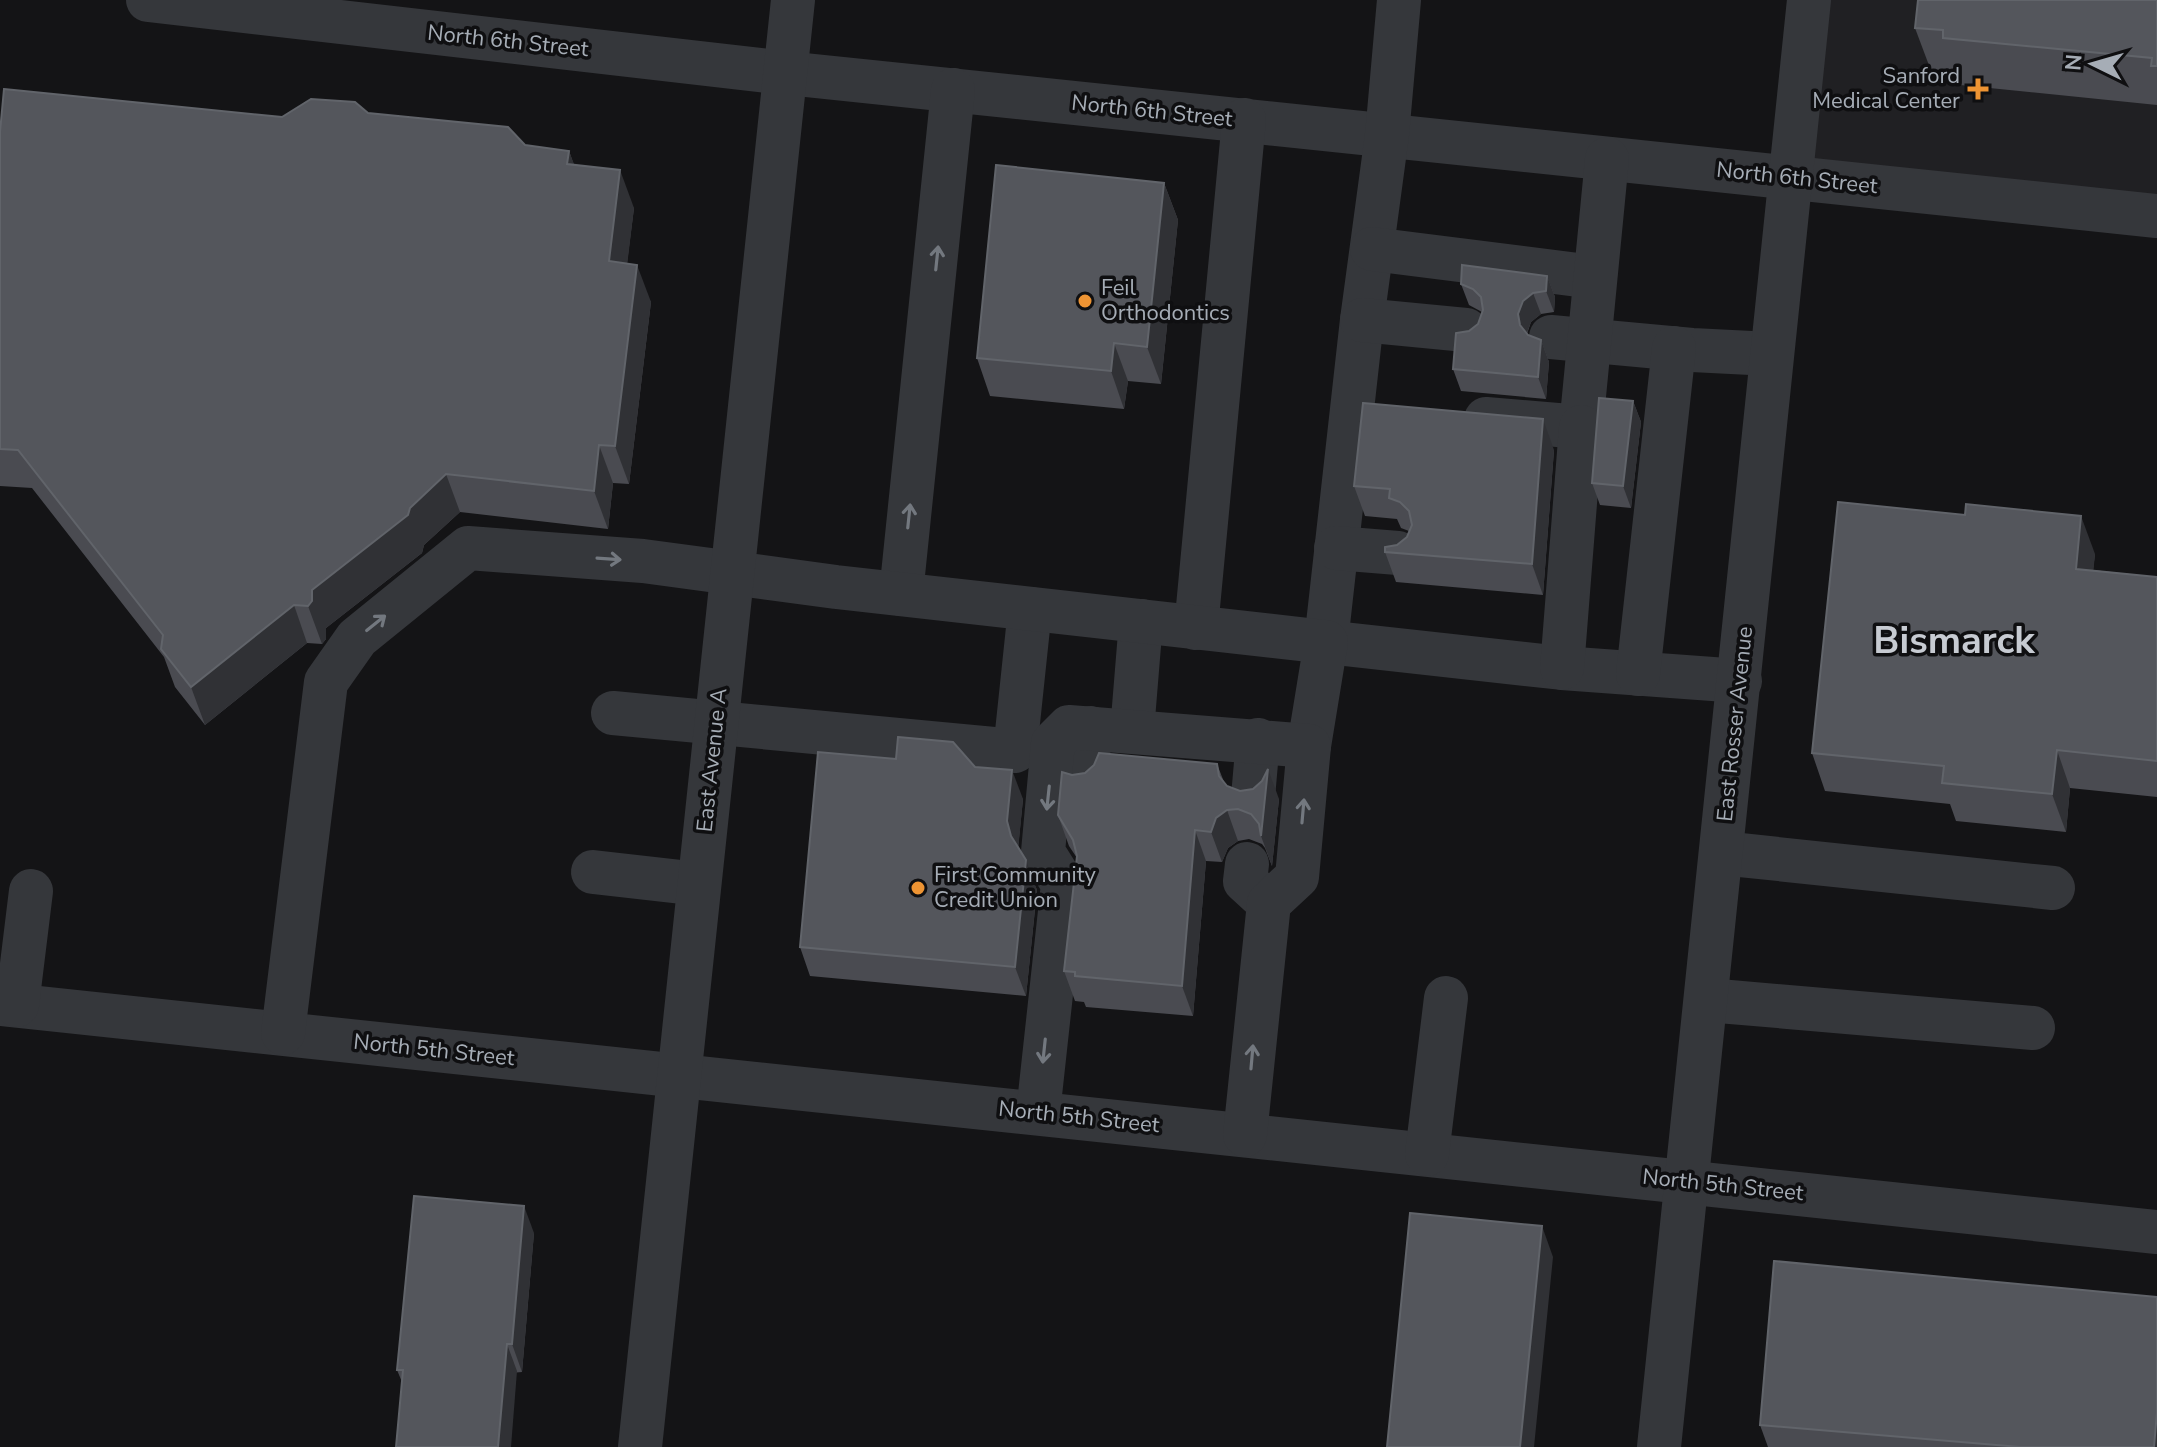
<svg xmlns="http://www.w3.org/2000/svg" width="2157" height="1447" font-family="'Nunito Sans',sans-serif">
<rect width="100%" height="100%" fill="#141416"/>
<path fill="#202023" d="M1809,0h348v216l-367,-39z"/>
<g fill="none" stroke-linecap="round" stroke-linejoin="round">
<g stroke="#35373b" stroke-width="44">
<path d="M148,0l638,73 1371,143"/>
<path d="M1399,0l-12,135 -25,185 -36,322 236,26 178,13"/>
<path d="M1372,249l222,28"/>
<path d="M1362,320l104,10"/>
<path d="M1551,337l141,13 79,4"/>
<path d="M1486,419l95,8 26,-268"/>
<path d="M1336,548l62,5"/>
<path d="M901,594l52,-504"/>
<path d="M1196,628l48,-508"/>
<path d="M1562,668l19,-241"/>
<path d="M1638,674l36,-326"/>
<path d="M613,713l402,38 15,-142"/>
<path d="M1132,731l9,-110"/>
<path d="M1085,781l6,-53"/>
<path d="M1253,797l5,-57"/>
<path d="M1721,853l332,35"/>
<path d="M1247,864l-2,17 24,22"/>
<path d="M593,872l106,12"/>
<path d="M1707,1000l326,28"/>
<path d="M0,1004l2157,228"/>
<path d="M17,1005l14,-114"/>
<path d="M283,1033l43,-351 31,-44 111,-90 175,13 193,26 490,55 -17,104"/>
<path d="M1038,1113l25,-229 -20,-32 10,-109 16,-16 240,19 -12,131 -28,26 -24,232"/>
<path d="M1427,1154l19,-156"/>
<path d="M640,1447l153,-1447"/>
<path d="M1659,1447l150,-1447"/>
</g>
</g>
<g fill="#4a4b51">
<path d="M2157,0v105l-197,-20 -3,-7 -24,-2 -18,-48z"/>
<path d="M368,113l157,32 44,6 5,14 60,43 -7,55 24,39 -22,182 -16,-1 -5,46 -148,-17 -36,33 -2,8 -96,75v11l-4,5 -15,-1 -102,82 -30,-38 -11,-30 -132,-169 -32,-2v-354z"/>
<path d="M1164,183l14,37 -17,164 -33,-3 -4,28 -134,-13 -13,-38z"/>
<path d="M1547,276l8,21 -1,15 -13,2 -10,8 -4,12 14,6 8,22 -3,37 -85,-8 -8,-22 16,-38 9,-7 4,-12 -13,-7 -8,-21z"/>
<path d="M1633,401l8,21 -10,86 -31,-3 -8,-22z"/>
<path d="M1554,450l-11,145 -147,-13 -11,-30 12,-7 10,-8 2,-6 -8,-3 -4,-9 -32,-3 -11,-30z"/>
<path d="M2095,554l-2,16 64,7v220l-87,-9 -4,44 -110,-11 -6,-17 -125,-13 -13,-38z"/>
<path d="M896,759l79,8 48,32 -5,49 19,42 -11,106 -216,-20 -10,-29z"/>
<path d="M1217,764l7,18 3,4 13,5 39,8 -7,67 -7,-18 -3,-4 -13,-5 -11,2 -10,7 -6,14 -16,-1 -13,155 -107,-9 -2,-5 -9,-1 -11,-30 13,-113 -8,-12 -11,-31 14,-40 13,-2z"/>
<path d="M534,1233l-12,139 -120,10 -5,-12z"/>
<path d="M1760,1425l397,22h-389z"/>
</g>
<g fill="#303135">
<path d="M569,151l14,37 -16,-24z"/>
<path d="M620,170l14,38 -11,91 -14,-38z"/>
<path d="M1164,183l14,37 -17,164 -14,-37z"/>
<path d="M637,265l14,37 -22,182 -14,-38z"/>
<path d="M1547,276l8,21 -1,15 -8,-21z"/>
<path d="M1533,293l8,21 -10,8 -5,13 -6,-10 -2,-11 5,-13z"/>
<path d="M1541,340l8,22 -3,37 -8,-22z"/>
<path d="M1114,343l14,38 -4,28 -13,-38z"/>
<path d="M1633,401l8,21 -10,86 -8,-22z"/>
<path d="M1543,419l11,31 -11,145 -11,-31z"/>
<path d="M599,445l14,38 -5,46 -14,-38z"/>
<path d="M446,474l14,38 -36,33 -2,8 -96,75v11l-4,5 -14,-38 4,-16 98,-82z"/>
<path d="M2081,516l14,38 -5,52 -14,-37z"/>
<path d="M294,605l13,38 -102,82 -14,-38z"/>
<path d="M2057,750l13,38 -4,44 -14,-38z"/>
<path d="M1268,769l11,30 -7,67 -11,-30z"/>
<path d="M1012,770l11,29 -5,52 -7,-15 -4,-15z"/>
<path d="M1227,810l11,31 -10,7 -6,14 -11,-30 5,-14z"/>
<path d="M1195,830l11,31 -13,155 -11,-30z"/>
<path d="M1026,860l11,30 -11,106 -11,-29z"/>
<path d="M524,1206l10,27 -12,139 -10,-28z"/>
<path d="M1542,1226l11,31 -19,190h-14z"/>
<path d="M507,1344l10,27 -6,76h-13z"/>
<path d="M2157,1412v35h-3z"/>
</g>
<g fill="#54565c" stroke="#61646a" stroke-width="2">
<path d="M1918,0h239v66h-6l1,-8 -209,-20v-8l-28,-2z"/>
<path d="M4,89l278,28 29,-18 44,3 13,11 140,14 17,18 44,6 -2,13 53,6 -11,91 28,4 -22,181 -16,-1 -5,46 -148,-17 -36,34 -2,7 -96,75v11l-4,5 -14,-1 -103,82 -30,-38 2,-14 -145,-185 -18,-1v-317z"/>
<path d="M996,165l168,18 -17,164 -33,-4 -3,28 -134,-13z"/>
<path d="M1462,265l85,11 -1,15 -13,2 -10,8 -5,13 2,11 8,10 13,5 -3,37 -85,-8 3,-36 13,-2 9,-7 5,-14 -2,-13 -8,-8 -12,-5z"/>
<path d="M1599,398l34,3 -10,85 -31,-3z"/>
<path d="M1363,403l180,16 -11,145 -147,-12v-5l12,-2 10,-8 5,-12 -3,-14 -9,-9 -11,-4 1,-9 -36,-3z"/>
<path d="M1838,502l127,13 1,-11 115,12 -5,53 81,8v184l-100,-11 -5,44 -110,-11 2,-17 -132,-13z"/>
<path d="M898,737l55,5 22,25 37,3 -5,51 4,15 15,24 -11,107 -215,-20 18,-195 78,7z"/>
<path d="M1099,753l118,11 2,12 8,10 13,5 13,-2 9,-8 6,-12 -7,67 -2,-12 -8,-10 -13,-5 -11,1 -11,8 -5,14 -16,-2 -13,156 -107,-10v-4l-11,-1 13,-115 -4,-16 -15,-25 4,-43 10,3 13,-2 9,-8z"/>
<path d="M414,1196l110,10 -12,138h-5l-9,103h-102l7,-77h-6z"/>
<path d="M1410,1213l132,13 -22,221h-133z"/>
<path d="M1774,1261l383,36v115l-3,35h-134l-260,-22z"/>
</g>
<defs><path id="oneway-shaft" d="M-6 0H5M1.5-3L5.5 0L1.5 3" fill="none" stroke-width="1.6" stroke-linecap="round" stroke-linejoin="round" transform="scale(2)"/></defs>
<g stroke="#73787f">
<use href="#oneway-shaft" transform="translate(937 258) rotate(-84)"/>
<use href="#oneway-shaft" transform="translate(909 516) rotate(-84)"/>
<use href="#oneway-shaft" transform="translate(609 559) rotate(4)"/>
<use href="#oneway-shaft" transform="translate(376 623) rotate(-39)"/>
<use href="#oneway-shaft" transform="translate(1048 798) rotate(96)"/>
<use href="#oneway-shaft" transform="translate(1303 811) rotate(-85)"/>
<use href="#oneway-shaft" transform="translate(1044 1051) rotate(96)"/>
<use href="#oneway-shaft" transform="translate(1252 1057) rotate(-85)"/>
</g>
<g fill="#ee9433" stroke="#0f0f11" stroke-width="3">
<path d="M1974 77h8v8h8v8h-8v8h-8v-8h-8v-8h8z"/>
<circle cx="1085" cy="301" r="8"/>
<circle cx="918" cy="888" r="8"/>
</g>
<g text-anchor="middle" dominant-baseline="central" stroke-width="7" stroke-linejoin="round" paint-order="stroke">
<g font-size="22" fill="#a6adb6" stroke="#0f0f11">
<text transform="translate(508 41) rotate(6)">North 6th Street</text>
<text transform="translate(1152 111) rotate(6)">North 6th Street</text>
<text transform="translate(1797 178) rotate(6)">North 6th Street</text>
<text transform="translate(1735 724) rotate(-84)">East Rosser Avenue</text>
<text transform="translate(712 760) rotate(-84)">East Avenue A</text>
<text transform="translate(434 1050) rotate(6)">North 5th Street</text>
<text transform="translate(1079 1117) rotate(6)">North 5th Street</text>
<text transform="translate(1723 1185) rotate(6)">North 5th Street</text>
</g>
<g font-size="22" fill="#a6adb6" stroke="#0f0f11" text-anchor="start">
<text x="1960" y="76" text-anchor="end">Sanford<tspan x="1960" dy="25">Medical Center</tspan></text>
<text x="1101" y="288">Feil<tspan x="1101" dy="25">Orthodontics</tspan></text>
<text x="934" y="875">First Community<tspan x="934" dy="25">Credit Union</tspan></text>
</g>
<g font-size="38" font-weight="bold" fill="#c7cbd2" stroke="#0f0f11">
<text x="1954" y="640">Bismarck</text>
</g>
</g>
<g transform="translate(2093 64) rotate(275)" stroke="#0f0f11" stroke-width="6" paint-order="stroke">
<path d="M0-6L14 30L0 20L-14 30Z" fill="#a6adb6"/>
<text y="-12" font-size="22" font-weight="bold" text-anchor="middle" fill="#a6adb6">N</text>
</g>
</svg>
